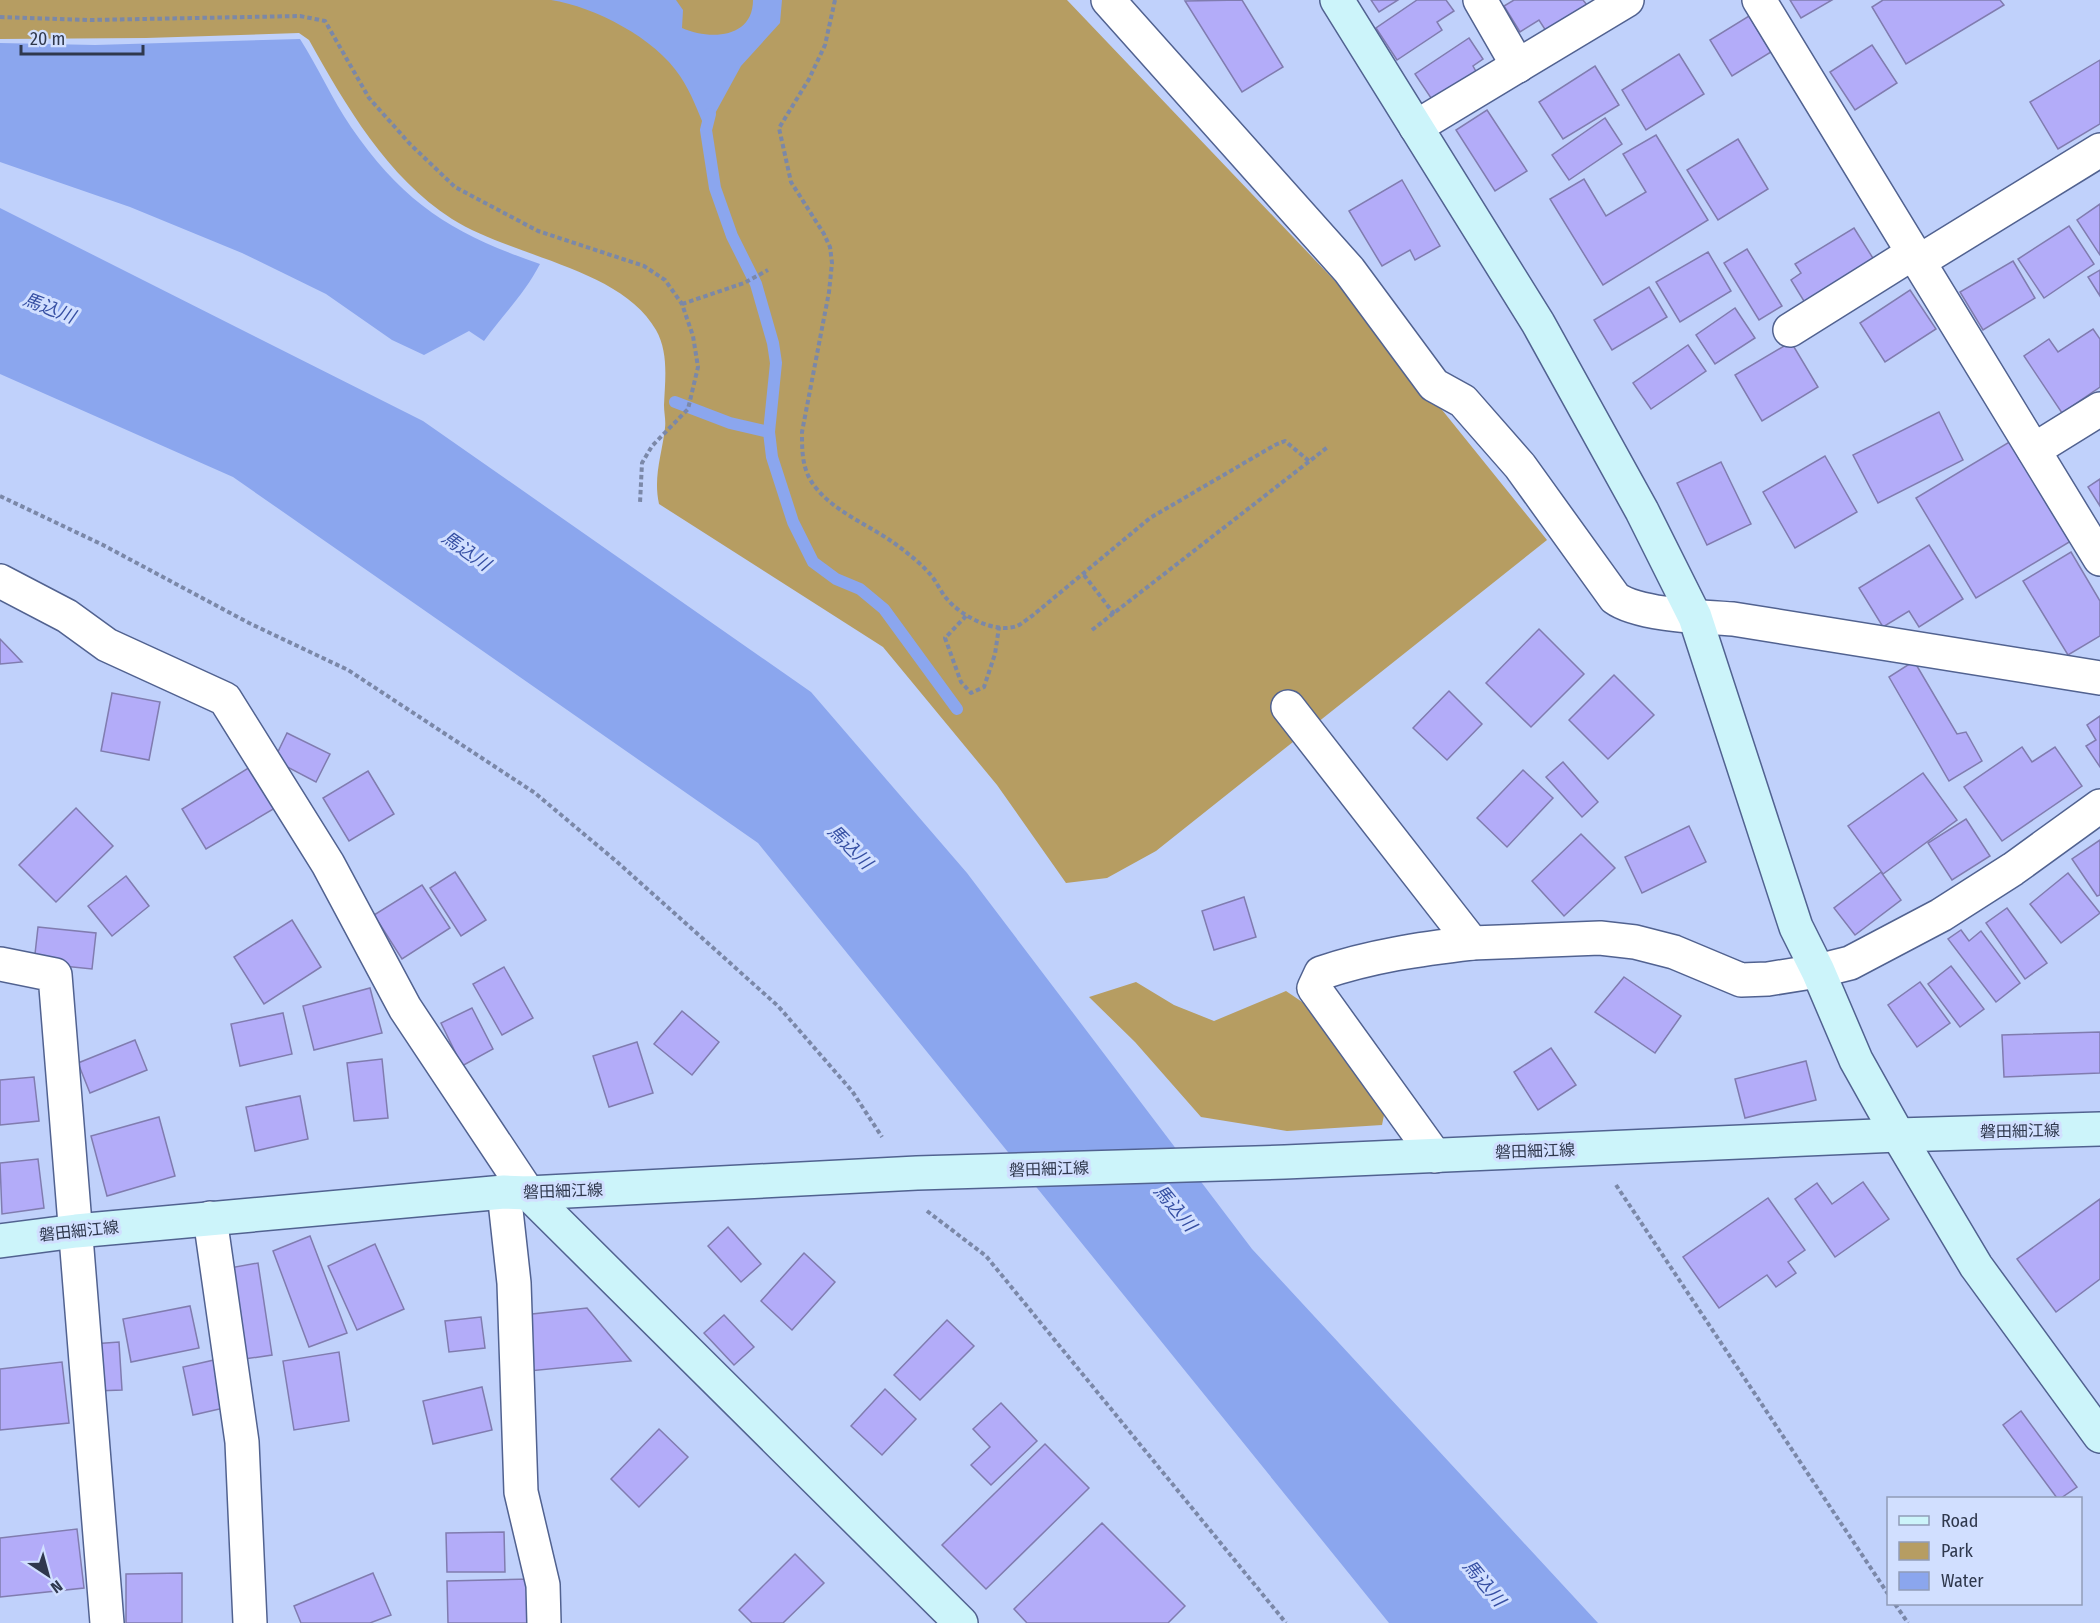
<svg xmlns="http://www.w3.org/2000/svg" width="2100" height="1623" font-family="'Fira Sans Condensed','Noto Sans JP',sans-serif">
<rect width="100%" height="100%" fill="#c0d1fb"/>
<g fill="#b69d62">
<path d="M0,0h1067l288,302 192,238 -391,311 -49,27 -41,5 -69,-98 -114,-138 -224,-143c-6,-27 3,-50 6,-76 1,-8 -1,-15 -1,-23 1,-25 5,-52 -8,-75 -35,-62 -144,-73 -204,-111 -65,-42 -106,-113 -143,-179l-10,-7 -153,5 -146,1z"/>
<path d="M1136,982l38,23 40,16 72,-30 47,32 54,77 -5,25 -95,6 -86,-14 -66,-75 -46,-45z"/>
</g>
<g fill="#8ba6ee">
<path d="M551,0h125l7,10 -1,18c27,12 71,11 71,-28h29l-2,23 -39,43 -35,64c-8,-18 -15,-38 -26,-54 -25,-38 -85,-69 -129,-76z"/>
<path d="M300,39c18,28 32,60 51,88 53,77 102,107 189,137 -15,29 -37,51 -56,77l-15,-10 -45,24 -32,-15 -66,-46 -84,-41 -112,-46 -130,-45v-119l95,2z"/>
<path d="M0,208l423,213 388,271 156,181 285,376 346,374h-209l-631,-780 -525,-366 -233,-103z"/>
</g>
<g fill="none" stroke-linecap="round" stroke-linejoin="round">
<g stroke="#8ba6ee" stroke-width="12">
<path d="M710,114l-4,16 9,58 17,48 24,48 17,59 3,20 -7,69 3,25 21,65 20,40 23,17 24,10 24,20 73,100"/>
<path d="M675,402l55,21 39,9"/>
</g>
</g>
<g fill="#b3acf9" stroke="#807caf" stroke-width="1.5">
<path d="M1242,0l41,67 -41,25 -57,-91z"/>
<path d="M1371,0h27l-19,12z"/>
<path d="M1417,0h29l8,11 -17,11 5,8 -45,30 -21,-32z"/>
<path d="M1514,0h69l4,5 -41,26 -7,-11 -19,12 -16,-26z"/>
<path d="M1790,0h42l-31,18z"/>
<path d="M1883,0h117l4,5 -98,59 -34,-57z"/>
<path d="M1749,16l22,36 -39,24 -22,-36z"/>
<path d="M1469,38l14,21 -10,7 5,9 -43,29 -20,-30z"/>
<path d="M1872,45l25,38 -42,27 -25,-38z"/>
<path d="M1679,54l25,40 -58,36 -24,-40z"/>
<path d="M2100,60v64l-42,25 -28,-47z"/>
<path d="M1595,66l24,39 -56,34 -24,-37z"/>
<path d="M1487,110l40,61 -32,20 -39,-61z"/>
<path d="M1605,118l17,26 -53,36 -17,-25z"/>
<path d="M1656,135l52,85 -105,65 -53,-86 34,-20 22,37 40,-24 -23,-38z"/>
<path d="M1738,139l30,50 -50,31 -31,-50z"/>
<path d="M1402,180l38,66 -25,14 -5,-10 -28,16 -33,-55z"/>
<path d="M2100,204v51l-23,-35z"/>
<path d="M2069,226l25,38 -50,34 -26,-39z"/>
<path d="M1854,228l22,35 -69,43 -16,-26 10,-7 -6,-9z"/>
<path d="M1747,249l35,57 -23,14 -35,-57z"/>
<path d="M1708,252l23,39 -51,31 -24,-40z"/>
<path d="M2013,261l22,37 -52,32 -23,-38z"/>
<path d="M2100,270v26l-12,-19z"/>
<path d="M1649,287l18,30 -55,33 -18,-30z"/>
<path d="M1910,290l26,39 -51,33 -25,-39z"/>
<path d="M1735,308l20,30 -40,26 -19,-29z"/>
<path d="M2093,329l7,10v48l-38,26 -38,-57 25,-17 9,13z"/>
<path d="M1791,342l27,45 -56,34 -27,-46z"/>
<path d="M1688,345l18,26 -55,38 -18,-26z"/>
<path d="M1939,412l24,48 -85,43 -25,-48z"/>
<path d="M2011,441l60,100 -95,57 -60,-100z"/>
<path d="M1825,456l32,56 -62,36 -32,-56z"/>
<path d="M1721,462l30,62 -44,21 -30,-62z"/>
<path d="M2100,479v27l-12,-19z"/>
<path d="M1929,545l34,54 -44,28 -10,-16 -26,16 -24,-39z"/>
<path d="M2071,552l29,49v35l-32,19 -45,-74z"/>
<path d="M1539,629l45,45 -53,53 -45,-44z"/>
<path d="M0,639l22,23 -22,2z"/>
<path d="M1914,661l43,73 9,-2 16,29 -33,20 -60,-104z"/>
<path d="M1614,675l40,40 -46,44 -39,-39z"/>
<path d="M1449,691l33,33 -35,36 -34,-32z"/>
<path d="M112,693l48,9 -11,58 -48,-9z"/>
<path d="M2100,716v51l-14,-21 10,-6 -9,-15z"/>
<path d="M287,733l43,21 -14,28 -42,-22z"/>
<path d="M2022,747l10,15 23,-15 27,39 -80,55 -38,-54z"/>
<path d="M1563,762l35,40 -16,15 -36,-40z"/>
<path d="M250,767l25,41 -69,41 -24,-40z"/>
<path d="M1523,770l30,28 -46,49 -30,-29z"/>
<path d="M368,771l26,43 -45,27 -26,-43z"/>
<path d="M1923,773l34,47 -74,54 -35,-48z"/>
<path d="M76,808l37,38 -57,56 -37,-37z"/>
<path d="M1966,819l24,37 -38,24 -24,-37z"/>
<path d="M1689,826l17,36 -64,31 -17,-36z"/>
<path d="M1581,834l34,34 -51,48 -32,-35z"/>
<path d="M2100,840v55l-3,1 -25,-37z"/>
<path d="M455,872l31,48 -25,16 -31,-48z"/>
<path d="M1881,872l20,28 -46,35 -21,-27z"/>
<path d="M2068,873l32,40 -39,30 -31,-39z"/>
<path d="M126,876l23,30 -37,30 -24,-30z"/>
<path d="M422,885l28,43 -48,31 -28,-44z"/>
<path d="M1244,897l12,40 -42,13 -12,-39z"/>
<path d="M2007,908l40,55 -22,16 -39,-56z"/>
<path d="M292,920l29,47 -57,37 -30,-47z"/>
<path d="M38,927l58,6 -4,36 -58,-6z"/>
<path d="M1961,930l8,11 12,-10 39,52 -24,19 -48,-63z"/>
<path d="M1951,966l33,43 -24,18 -32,-43z"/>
<path d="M504,967l29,51 -31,17 -29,-51z"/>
<path d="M1624,977l57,39 -26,37 -60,-41z"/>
<path d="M1920,982l30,41 -33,24 -29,-42z"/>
<path d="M370,988l12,45 -68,17 -11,-44z"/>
<path d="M472,1008l21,41 -31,17 -21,-43z"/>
<path d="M682,1011l37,31 -27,33 -38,-31z"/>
<path d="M283,1013l9,41 -52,12 -9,-42z"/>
<path d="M2100,1032v41l-96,4 -2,-42z"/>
<path d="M135,1040l12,30 -57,23 -12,-30z"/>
<path d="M637,1042l16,51 -44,14 -16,-51z"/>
<path d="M1551,1048l25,37 -38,25 -24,-38z"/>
<path d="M382,1059l6,59 -34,3 -7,-58z"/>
<path d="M1806,1061l10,39 -71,18 -10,-39z"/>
<path d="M34,1077l5,44 -39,4v-45z"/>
<path d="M300,1096l8,43 -53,12 -9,-44z"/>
<path d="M159,1117l16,59 -68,20 -16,-60z"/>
<path d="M38,1159l6,49 -42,6 -2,-51z"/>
<path d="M1863,1182l26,37 -54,38 -40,-58 22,-16 15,21z"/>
<path d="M1768,1198l37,52 -17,12 8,11 -20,14 -9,-12 -48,33 -36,-51z"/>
<path d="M2100,1199v80l-44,33 -39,-53z"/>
<path d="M728,1227l33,37 -20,18 -33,-36z"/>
<path d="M310,1236l37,97 -38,14 -36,-96z"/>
<path d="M375,1244l29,65 -47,21 -29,-64z"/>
<path d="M804,1253l31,29 -43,48 -31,-29z"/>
<path d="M258,1263l14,92 -34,5 -14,-91z"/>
<path d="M190,1306l9,42 -68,14 -8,-43z"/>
<path d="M587,1308l44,53 -102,10 -6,-56z"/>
<path d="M724,1315l30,32 -20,18 -30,-32z"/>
<path d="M481,1317l4,31 -36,4 -4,-31z"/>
<path d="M947,1320l27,26 -54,54 -26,-25z"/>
<path d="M119,1342l3,48 -27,1 -3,-47z"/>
<path d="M339,1352l10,69 -55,9 -11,-69z"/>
<path d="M214,1360l10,48 -31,7 -10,-48z"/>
<path d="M62,1362l7,61 -69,7v-61z"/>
<path d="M482,1387l10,43 -59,14 -10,-43z"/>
<path d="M885,1389l31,30 -34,36 -31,-29z"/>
<path d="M1001,1403l36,38 -46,44 -20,-20 19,-18 -17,-18z"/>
<path d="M2021,1411l56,76 -16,11h-4l-54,-73z"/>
<path d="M659,1429l29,28 -49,50 -28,-28z"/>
<path d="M1045,1444l44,44 -103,101 -44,-44z"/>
<path d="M1102,1523l83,83 -17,17h-141l-13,-14z"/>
<path d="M77,1529l7,59 -84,9v-59z"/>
<path d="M504,1532l1,40h-58l-1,-39z"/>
<path d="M795,1554l29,29 -41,40h-31l-13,-13z"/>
<path d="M182,1573v50h-56v-49z"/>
<path d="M373,1573l18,42 -21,8h-69l-7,-17z"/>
<path d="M531,1579v44h-83l-1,-42z"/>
</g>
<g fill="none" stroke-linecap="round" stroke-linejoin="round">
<g stroke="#516290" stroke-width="36">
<g id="street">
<path d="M1108,0l241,270 85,115 29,16 57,65 95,132c23,17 88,19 118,21l367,59"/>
<path d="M1480,0l38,66"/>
<path d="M1759,0l341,559"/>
<path d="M1416,127l211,-127"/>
<path d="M1918,262l182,-112"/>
<path d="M1790,330l123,-77"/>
<path d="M2034,450l66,-41"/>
<path d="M0,581l67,35 40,29 118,54 103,165 77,144 123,185"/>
<path d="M1288,707l184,236 128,-5 35,4 39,10 67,28 27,-1 50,-8 32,-8 91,-48 72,-46 87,-63"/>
<path d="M0,964l55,11 52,648"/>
<path d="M1435,1156l-121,-168 7,-15c50,-17 99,-24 151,-30"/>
<path d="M504,1192l10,91 7,209 22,93 1,38"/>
<path d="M210,1218l32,224 8,181"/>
</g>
</g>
<g stroke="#516290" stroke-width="36">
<g id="secondary">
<path d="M1337,0l201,323 104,188 53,106 101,310 22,44 38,89 42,75 78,131 124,170"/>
<path d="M528,1193l433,430"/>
<path d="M0,1241l76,-10 428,-39 24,1 389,-20 368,-11 613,-27 202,-6"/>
</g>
</g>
<g stroke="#7b88a8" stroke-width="4" stroke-dasharray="4.5 3" stroke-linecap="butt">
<path d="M835,0l-10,45 -16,34 -30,49 12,54 33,52 6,13 2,16 -3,29 -27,140c0,21 0,39 14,56 21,26 56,38 82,58 11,8 22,17 31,27 7,7 11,18 18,26 14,17 48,35 70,27 5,-2 10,-7 15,-10l118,-98 125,-73 10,-4 24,20"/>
<path d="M0,17l90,3 210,-4 25,5 44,77 41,46 45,43 83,44 106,35 21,14 17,24 11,32 5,31 -10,42 -36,37 -10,17 -2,40"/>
<path d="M682,304l62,-21 24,-13"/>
<path d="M0,496l103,49 146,78 99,47 187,123 81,68 162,145 74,85 30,46"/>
<path d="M1084,575l30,39"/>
<path d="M966,616l-21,22 16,44 10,11 13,-6 11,-33 4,-27"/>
<path d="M1092,630l237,-184"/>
<path d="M1616,1185l272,409"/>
<path d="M927,1211l59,45 300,367"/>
<path d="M1895,1604l13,19"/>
</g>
<use href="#street" stroke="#fff" stroke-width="33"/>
<use href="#secondary" stroke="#ccf4fa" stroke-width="33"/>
</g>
<g text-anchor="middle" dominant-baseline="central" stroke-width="6" stroke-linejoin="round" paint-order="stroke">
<g font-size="16" fill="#2f384d" stroke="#d1dfff">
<text transform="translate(2020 1131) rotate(-1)">磐田細江線</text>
<text transform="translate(1535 1151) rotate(-2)">磐田細江線</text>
<text transform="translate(1049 1169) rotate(-2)">磐田細江線</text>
<text transform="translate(563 1191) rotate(-2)">磐田細江線</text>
<text transform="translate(79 1231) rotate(-6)">磐田細江線</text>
</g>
<g font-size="18" font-style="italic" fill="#364fa3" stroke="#d1dfff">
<text transform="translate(49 308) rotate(21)">馬込川</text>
<text transform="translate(466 551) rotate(35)">馬込川</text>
<text transform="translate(850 847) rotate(45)">馬込川</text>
<text transform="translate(1175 1208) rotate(50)">馬込川</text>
<text transform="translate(1484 1583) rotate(50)">馬込川</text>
</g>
</g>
<rect x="1887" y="1497" width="195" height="108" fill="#d1dfff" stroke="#909cb8" stroke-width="1.5"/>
<rect x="1899" y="1516" width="30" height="9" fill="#ccf4fa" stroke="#909cb8" stroke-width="1.5"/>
<text x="1941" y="1527" font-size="18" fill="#2f384d">Road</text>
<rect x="1899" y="1542" width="30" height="18" fill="#b69d62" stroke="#909cb8" stroke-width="1.5"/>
<text x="1941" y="1557" font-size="18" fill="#2f384d">Park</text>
<rect x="1899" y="1572" width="30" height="18" fill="#8ba6ee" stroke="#909cb8" stroke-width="1.5"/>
<text x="1941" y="1587" font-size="18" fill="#2f384d">Water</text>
<g transform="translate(48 1575) rotate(144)" stroke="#d1dfff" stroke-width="4.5" paint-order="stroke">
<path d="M0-4.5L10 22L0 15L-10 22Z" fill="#2f384d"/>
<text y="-9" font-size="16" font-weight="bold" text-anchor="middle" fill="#2f384d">N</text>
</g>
<path d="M21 45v9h122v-9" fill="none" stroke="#2f384d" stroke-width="3"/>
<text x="30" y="45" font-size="18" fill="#2f384d" stroke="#d1dfff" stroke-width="4.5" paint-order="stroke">20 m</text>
</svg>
